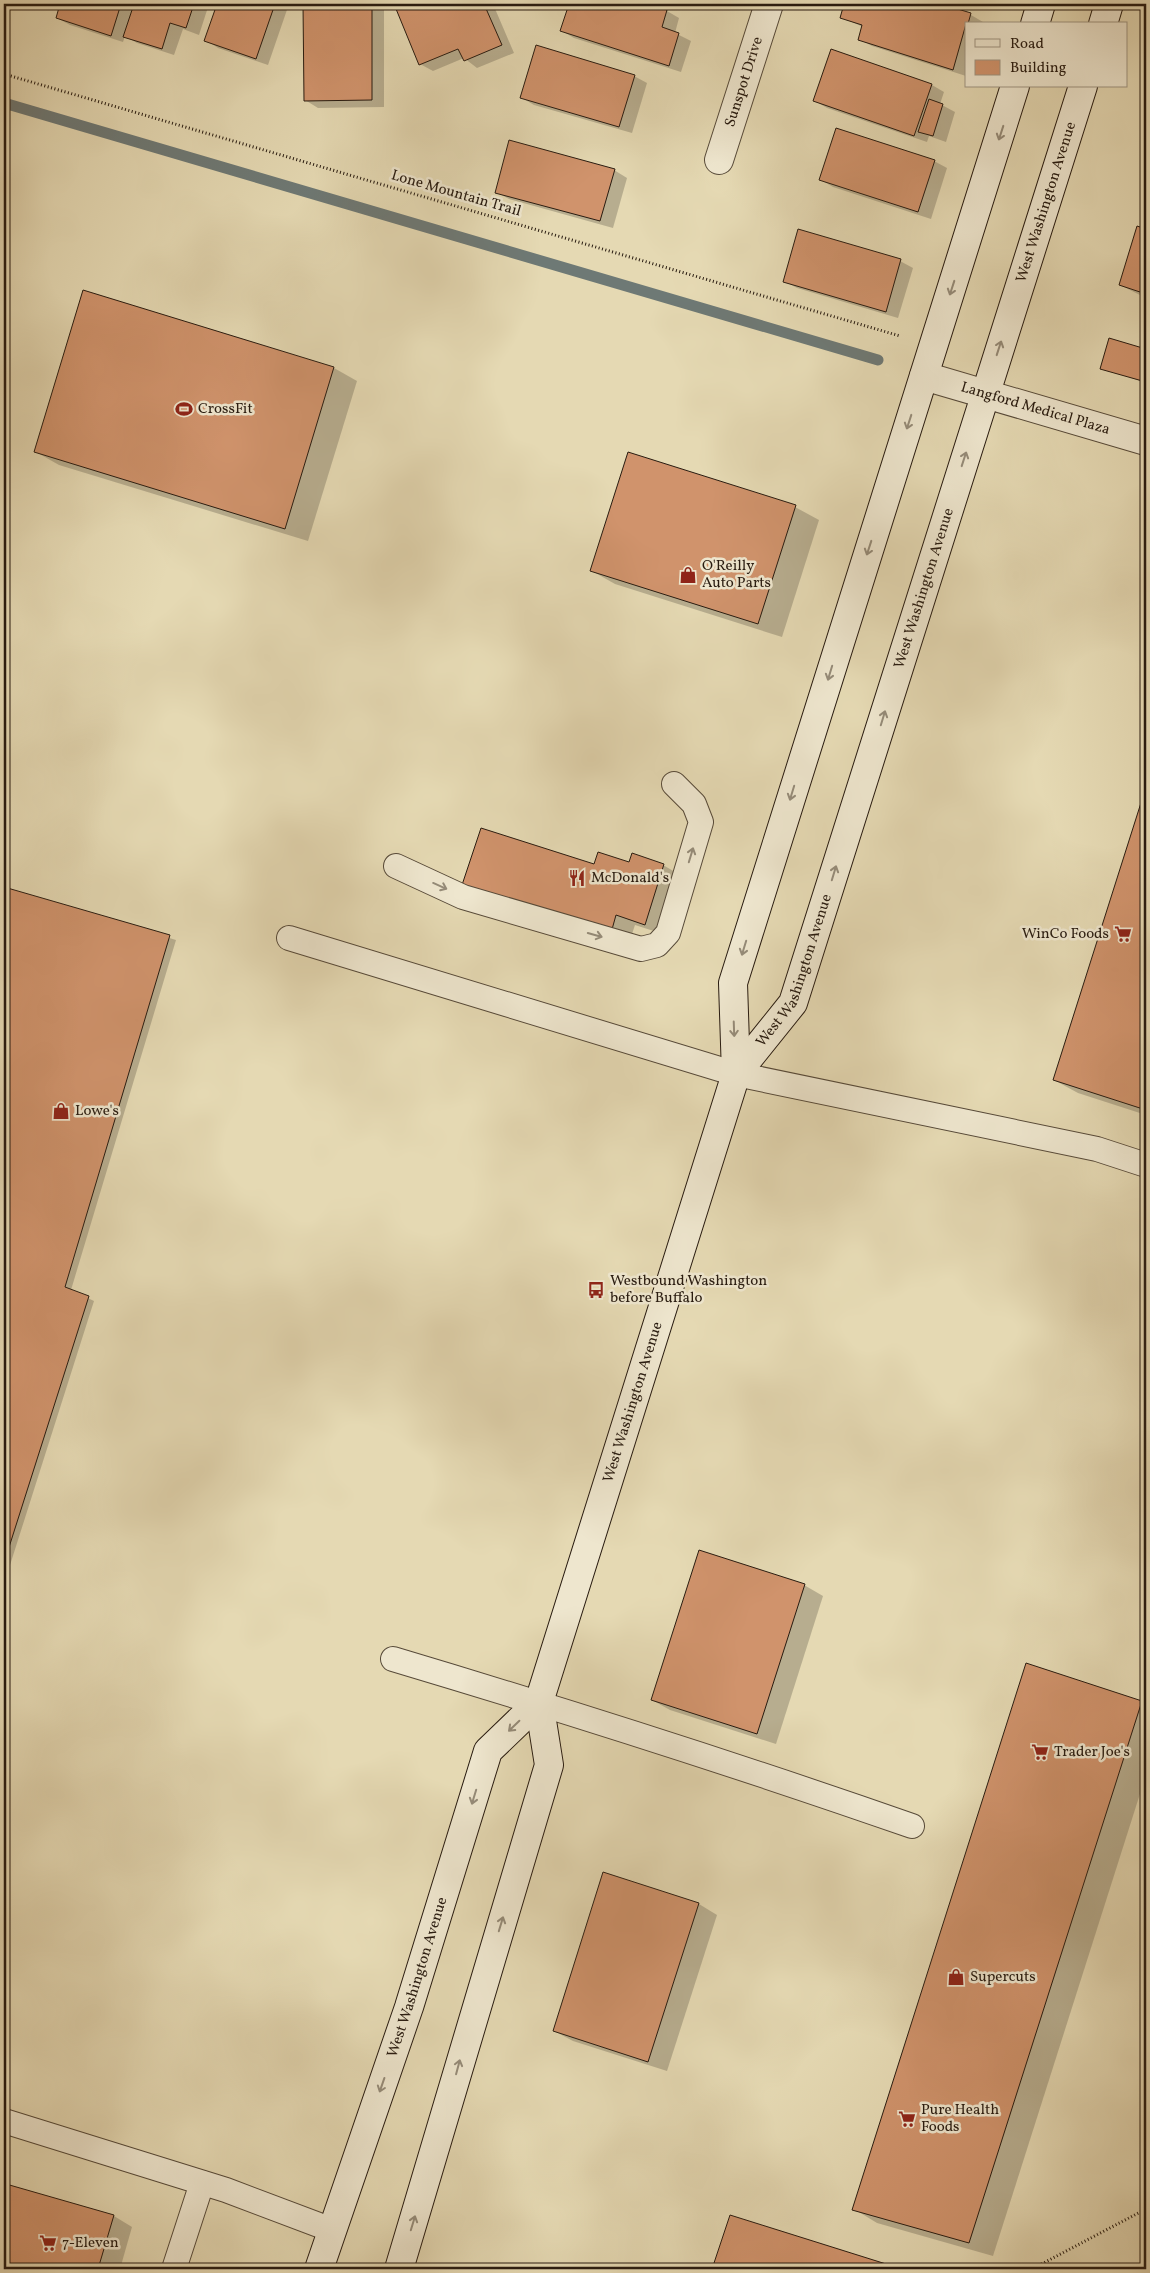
<svg xmlns="http://www.w3.org/2000/svg" width="1150" height="2273" font-family="Vollkorn,serif">
<rect width="100%" height="100%" fill="#e5d9b3"/>
<filter id="stains"><feTurbulence type="fractalNoise" baseFrequency=".004" numOctaves="4"/><feColorMatrix values="0 0 0 0 .2 0 0 0 0 .09 0 0 0 0 .02 0 0 0 .5 -.17"/></filter>
<radialGradient id="worn" r=".72"><stop offset=".6" stop-color="#630" stop-opacity="0"/><stop offset="1" stop-color="#630" stop-opacity=".3"/></radialGradient>
<g fill="#0003">
<path d="M62,4h147l-10,31 -16,-6 -9,26 -37,-12 -12,-7 -2,6 -53,-17 -13,-7z"/>
<path d="M218,4h71l-21,61 -50,-17 -12,-8z"/>
<path d="M304,4h68l12,6v97l-66,1 -13,-8z"/>
<path d="M395,4h98l21,49 -37,15 -13,-10 -31,13 -13,-7z"/>
<path d="M570,4h75l22,7 12,7 -4,15 16,8 -10,31 -107,-34 -12,-7z"/>
<path d="M845,4h92l34,11 12,7v2h-17v52l-94,-30 -13,-7 4,-12 -22,-10z"/>
<path d="M634,76l13,7 -15,50 -98,-28 -12,-7z"/>
<path d="M932,85l12,7 -4,12 15,8 -9,30 -17,-6 -2,6 -100,-34 -12,-7z"/>
<path d="M934,161l13,7 -16,51 -98,-32 -12,-7z"/>
<path d="M614,170l13,8 -14,50 -104,-29 -13,-7z"/>
<path d="M1138,228l8,2v68l-26,-13z"/>
<path d="M900,261l13,7 -15,50 -101,-30 -13,-7z"/>
<path d="M1110,340l36,10v33l-44,-15z"/>
<path d="M334,368l23,13 -49,160 -249,-76 -23,-13z"/>
<path d="M795,507l24,13 -37,117 -167,-53 -23,-13z"/>
<path d="M1146,791v324l-68,-22 -24,-13z"/>
<path d="M630,864l33,1 19,11 -19,58 -28,-9 -6,18 -147,-48 113,-29z"/>
<path d="M4,888l172,52 -105,350 23,11 -90,283z"/>
<path d="M804,1585l19,11 -47,148 -106,-34 -18,-10z"/>
<path d="M1142,1702l4,2v71l-153,481 -116,-33 -23,-14z"/>
<path d="M604,1874l95,30 18,11 -50,156 -94,-30 -19,-10z"/>
<path d="M7,2185l107,31 18,11 -12,42h-116v-72z"/>
<path d="M730,2216l167,53h-183z"/>
</g>
<g fill="none" stroke-linecap="round" stroke-linejoin="round">
<path stroke="#6e7975" stroke-width="11" d="M4,103l874,257"/>
</g>
<g fill="#d0936c" stroke="#281b10">
<path d="M60,4h61l-10,32 -55,-18z"/>
<path d="M134,4h60l-8,24 -16,-5 -8,26 -39,-12z"/>
<path d="M217,4h58l-19,55 -52,-18z"/>
<path d="M303,4h69v96l-68,1z"/>
<path d="M394,4h90l18,41 -38,16 -6,-12 -39,16z"/>
<path d="M569,4h80l18,6 -5,17 17,6 -10,33 -109,-35z"/>
<path d="M844,4h97l30,9 -3,11h-2l-13,46 -95,-30 4,-15 -22,-7z"/>
<path d="M536,45l99,30 -16,52 -99,-29z"/>
<path d="M831,49l101,35 -18,52 -101,-35z"/>
<path d="M929,99l14,5 -10,32 -15,-4z"/>
<path d="M836,128l99,32 -17,52 -99,-32z"/>
<path d="M509,140l106,29 -15,52 -105,-28z"/>
<path d="M1137,226l9,3v65l-27,-9z"/>
<path d="M798,229l103,30 -15,53 -103,-30z"/>
<path d="M83,290l251,77 -49,162 -251,-77z"/>
<path d="M1109,338l37,11v33l-46,-13z"/>
<path d="M628,452l168,53 -38,119 -168,-53z"/>
<path d="M1146,787v323l-93,-30z"/>
<path d="M481,828l113,36 4,-12 31,10 3,-9 32,11 -19,61 -29,-10 -5,18 -149,-48z"/>
<path d="M4,887l166,48 -105,352 24,9 -85,267z"/>
<path d="M699,1550l106,34 -48,150 -106,-34z"/>
<path d="M1026,1663l116,38 -173,542 -117,-33z"/>
<path d="M603,1872l96,31 -51,159 -95,-31z"/>
<path d="M6,2184l108,31 -16,54h-94v-77z"/>
<path d="M730,2215l172,54h-190z"/>
</g>
<g fill="none" stroke-linecap="round" stroke-linejoin="round">
<g stroke="#574a39" stroke-width="26">
<g id="lane">
<path d="M396,866l67,31 178,52 16,-4 11,-12 33,-111 -7,-18 -20,-20"/>
<path d="M289,938l447,136 361,75 49,16"/>
<path d="M393,1659c174,52 347,107 519,167"/>
<path d="M4,2121l222,69 106,40"/>
<path d="M174,2269l28,-86"/>
</g>
</g>
<g stroke="#574a39" stroke-width="30">
<g id="street">
<path id="s1" d="M719,160l50,-156"/>
<path id="s2" d="M924,376l222,65"/>
</g>
</g>
<g stroke="#281b10" stroke-width="30">
<g id="secondary">
<path d="M1035,24l6,-20"/>
<path d="M1103,24l6,-20"/>
<path id="s3" d="M736,1074l57,-71 290,-917"/>
<path id="s4" d="M319,2269l90,-262 79,-256 51,-49"/>
<path id="s5" d="M399,2269l150,-504 -10,-63 197,-628 -3,-91 282,-897"/>
</g>
</g>
<g stroke="#281b10" stroke-width="3" stroke-dasharray="1 2.5" stroke-linecap="butt">
<path d="M4,74l896,262"/>
<path d="M1032,2269l114,-60"/>
</g>
<use href="#lane" stroke="#eee6ce" stroke-width="24"/>
<use href="#street" stroke="#eee6ce" stroke-width="28"/>
<use href="#secondary" stroke="#eee6ce" stroke-width="28"/>
</g>
<defs><path id="oneway-shaft" d="M-6 0H5M1.5-3L5.5 0L1.5 3" fill="none" stroke-width="1.6" stroke-linecap="round" stroke-linejoin="round" transform="scale(1.25)"/></defs>
<g stroke="#958b78">
<use href="#oneway-shaft" transform="translate(1001 133) rotate(108)"/>
<use href="#oneway-shaft" transform="translate(952 288) rotate(108)"/>
<use href="#oneway-shaft" transform="translate(999 348) rotate(-72)"/>
<use href="#oneway-shaft" transform="translate(909 422) rotate(108)"/>
<use href="#oneway-shaft" transform="translate(964 459) rotate(-72)"/>
<use href="#oneway-shaft" transform="translate(869 548) rotate(108)"/>
<use href="#oneway-shaft" transform="translate(830 673) rotate(107)"/>
<use href="#oneway-shaft" transform="translate(883 718) rotate(-73)"/>
<use href="#oneway-shaft" transform="translate(792 793) rotate(107)"/>
<use href="#oneway-shaft" transform="translate(691 855) rotate(-73)"/>
<use href="#oneway-shaft" transform="translate(834 873) rotate(-73)"/>
<use href="#oneway-shaft" transform="translate(440 886) rotate(24)"/>
<use href="#oneway-shaft" transform="translate(595 935) rotate(16)"/>
<use href="#oneway-shaft" transform="translate(744 948) rotate(107)"/>
<use href="#oneway-shaft" transform="translate(734 1029) rotate(88)"/>
<use href="#oneway-shaft" transform="translate(514 1726) rotate(136)"/>
<use href="#oneway-shaft" transform="translate(474 1797) rotate(107)"/>
<use href="#oneway-shaft" transform="translate(501 1924) rotate(-73)"/>
<use href="#oneway-shaft" transform="translate(458 2067) rotate(-75)"/>
<use href="#oneway-shaft" transform="translate(382 2085) rotate(109)"/>
<use href="#oneway-shaft" transform="translate(413 2223) rotate(-73)"/>
</g>
<defs>
<g id="stadium-bare" transform="scale(1.35)"><path d="M0-5a6.5 5 0 1 0 0 10a6.5 5 0 1 0 0-10ZM-3.5-1.8h7v3.6h-7Z" fill="#8f2418" stroke="#eee6ce" stroke-width="2.5" paint-order="stroke"/></g>
<g id="shop-bare" transform="scale(1.35)"><path d="M-5-2.5h2.3a2.7 3.5 0 0 1 5.4 0H5L5.5 6h-11ZM-1.5-2.5h3a1.5 2.3 0 0 0-3 0Z" fill="#8f2418" stroke="#eee6ce" stroke-width="2.5" paint-order="stroke"/></g>
<g id="restaurant-bare" transform="scale(1.35)"><path d="M-5-6h1v4h1v-4h1v4h1v-4h1v5L-1.5 .5V6h-2V.5L-5-1ZM5-6V6H3V1.5H1.5Q1.5-4 5-6Z" fill="#8f2418" stroke="#eee6ce" stroke-width="2.5" paint-order="stroke"/></g>
<g id="supermarket-bare" transform="scale(1.35)"><path d="M-6-5.5h2.5l.6 2H6L4.5 2H-2.5L-4.4-4H-6ZM-1.5 3.2a1.3 1.3 0 1 0 .1 0ZM3 3.2a1.3 1.3 0 1 0 .1 0Z" fill="#8f2418" stroke="#eee6ce" stroke-width="2.5" paint-order="stroke"/></g>
<g id="bus-bare" transform="scale(1.35)"><path d="M-5-6H5V4H4V6H2V4H-2V6H-4V4H-5ZM-3.5-4V0h7V-4ZM-3.5 1.2v1.5H-2V1.2ZM2 1.2v1.5H3.5V1.2Z" fill="#8f2418" stroke="#eee6ce" stroke-width="2.5" paint-order="stroke"/></g>
</defs>
<g fill-rule="evenodd">
<use href="#stadium-bare" x="184" y="409"/>
<use href="#shop-bare" x="688" y="575"/>
<use href="#restaurant-bare" x="577" y="878"/>
<use href="#supermarket-bare" x="1123" y="934"/>
<use href="#shop-bare" x="61" y="1111"/>
<use href="#bus-bare" x="596" y="1290"/>
<use href="#supermarket-bare" x="1040" y="1752"/>
<use href="#shop-bare" x="956" y="1977"/>
<use href="#supermarket-bare" x="907" y="2119"/>
<use href="#supermarket-bare" x="48" y="2243"/>
</g>
<g text-anchor="middle" dominant-baseline="central" stroke-width="5" stroke-linejoin="round" paint-order="stroke">
<g font-size="15" fill="#281b10" stroke="#eee6ce">
<text stroke="none"><textPath href="#s1" startOffset="82">Sunspot Drive</textPath></text>
<text transform="translate(456 194) rotate(16)">Lone Mountain Trail</text>
<text stroke="none"><textPath href="#s3" startOffset="931">West Washington Avenue</textPath></text>
<text stroke="none"><textPath href="#s2" startOffset="116">Langford Medical Plaza</textPath></text>
<text stroke="none"><textPath href="#s3" startOffset="526">West Washington Avenue</textPath></text>
<text stroke="none"><textPath href="#s3" startOffset="121">West Washington Avenue</textPath></text>
<text stroke="none"><textPath href="#s5" startOffset="904">West Washington Avenue</textPath></text>
<text stroke="none"><textPath href="#s4" startOffset="308">West Washington Avenue</textPath></text>
</g>
<g font-size="15" fill="#281b10" stroke="#eee6ce" text-anchor="start">
<text x="198" y="409">CrossFit</text>
<text x="702" y="566">O'Reilly<tspan x="702" dy="17">Auto Parts</tspan></text>
<text x="591" y="878">McDonald's</text>
<text x="1109" y="934" text-anchor="end">WinCo Foods</text>
<text x="75" y="1111">Lowe's</text>
<text x="610" y="1281">Westbound Washington<tspan x="610" dy="17">before Buffalo</tspan></text>
<text x="1054" y="1752">Trader Joe's</text>
<text x="970" y="1977">Supercuts</text>
<text x="921" y="2110">Pure Health<tspan x="921" dy="17">Foods</tspan></text>
<text x="62" y="2243">7-Eleven</text>
</g>
</g>
<rect width="1150" height="2273" fill="none" stroke="#e5d9b3" stroke-width="20"/>
<rect x="5" y="5" width="1140" height="2263" fill="none" stroke="#281b10" stroke-width="2.5"/>
<rect x="10" y="10" width="1130" height="2253" fill="none" stroke="#281b10"/>
<rect x="965" y="22" width="162" height="65" fill="#eee6ce" stroke="#9f9582"/>
<rect x="975" y="39" width="25" height="8" fill="#eee6ce" stroke="#9f9582"/>
<text x="1010" y="48" font-size="15" fill="#281b10">Road</text>
<rect x="975" y="60" width="25" height="15" fill="#d0936c" stroke="#9f9582"/>
<text x="1010" y="72" font-size="15" fill="#281b10">Building</text>
<rect width="100%" height="100%" filter="url(#stains)"/>
<rect width="100%" height="100%" fill="url(#worn)"/>
</svg>
